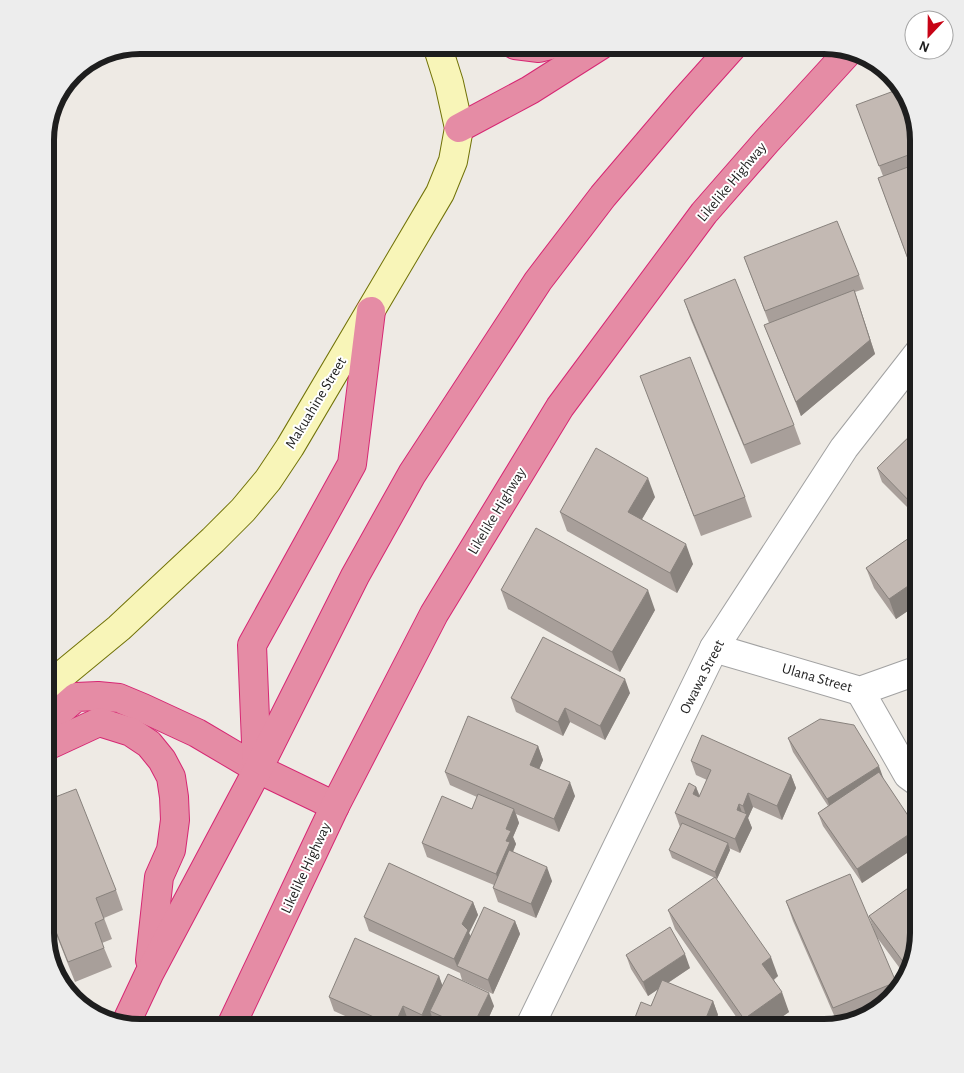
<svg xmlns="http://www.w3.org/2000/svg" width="964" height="1073" font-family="'Alegreya Sans',sans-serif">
<rect width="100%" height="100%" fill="#eeeae4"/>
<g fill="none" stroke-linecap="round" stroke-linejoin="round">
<g stroke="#a2a2a2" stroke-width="30">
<g id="street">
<path d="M714,648l146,43 59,-21"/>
<path d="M860,691l48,84 11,8"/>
<path d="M529,1028l185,-380 130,-200 75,-96"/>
</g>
</g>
<g stroke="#717207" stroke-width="30">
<path id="secondary" d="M45,689l74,-61 94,-88 30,-30 25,-30 22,-33 150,-254 13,-32 6,-33 -10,-45 -12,-38"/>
</g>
<g stroke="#d62773" stroke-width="30">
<g id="highway">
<path d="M515,45l24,3 12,-3"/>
<path d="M459,128l71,-38 71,-45"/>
<path d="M45,724l31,-27 22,-1 21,2 24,10 54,25 61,36 77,37"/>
<path d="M45,747l54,-25 32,10 18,12 13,16 9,17 3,20 1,23 -4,30 -12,27 -9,83"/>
<path d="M257,767l-5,-122 100,-181 19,-153"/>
<path d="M125,1025l24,-51 109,-205 97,-193 57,-102 126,-193 65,-85 80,-94 51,-57"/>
<path d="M230,1028l105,-222 99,-192 126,-207 144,-194 62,-71 84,-92"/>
</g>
</g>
<use href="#street" stroke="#fff" stroke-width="28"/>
<use href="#secondary" stroke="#f8f5b8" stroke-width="28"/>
<use href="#highway" stroke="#e58ca5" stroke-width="28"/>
</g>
<g fill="#a89f9a">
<path d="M856,105l63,34v138l-4,2 -37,-101 5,-2z"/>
<path d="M744,257l115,18 5,14 -9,3 20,62 -74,62 -37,-91 5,-2z"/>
<path d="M684,300l110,125 7,19 -50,20 -60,-144z"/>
<path d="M648,396l97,101 7,20 -51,19z"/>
<path d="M919,427v92l-37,-37 -5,-14z"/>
<path d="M655,497l-13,22 51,45 -16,29 -110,-62 -7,-19z"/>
<path d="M919,531v74l-1,-1 -22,15 -22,-31 -8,-20z"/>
<path d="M501,590l154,20 -35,62 -112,-63z"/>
<path d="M630,693l-25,47 -35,-18 -7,14 -47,-24 -5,-14z"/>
<path d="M788,738l96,42 33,49 2,5v11l-57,38 -39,-57 -5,-13 10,-7 -35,-54z"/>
<path d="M538,746l5,14 -4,9 36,27 -16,36 -43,-18 3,9 -6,14 3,7 -3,8 39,29 -16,37 -38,-16 -5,-14 1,-3 -67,-28 -5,-14 50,-34 5,-12 -27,-12 -5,-13z"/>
<path d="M691,761l100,14 5,13 -14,32 -29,-13 -5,11 4,10 -12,25 -11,-5 1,2 -13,29 -1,-1 62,98 -4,4 15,32 -23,16h-22l-69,-99 -7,-19 47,-32 -43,-20 -3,-8 11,-23 -5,-14 21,-26 4,9 7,-16 -11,-5z"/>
<path d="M45,801l71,89 7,20 -19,8 8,21 -10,4 10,24 -37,15 -30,-76z"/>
<path d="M919,859v75l-10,41 -2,3 -31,-42 -7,-20 45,-32 -6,-17z"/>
<path d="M786,901l110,81 2,7 -16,19 -45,14 -44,-101z"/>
<path d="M473,902l5,13 -9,18 2,3 44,-15 5,13 -27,60 -31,-14 -2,-7 -91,-42 -5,-14z"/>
<path d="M626,955l64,13 -22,15 45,18 5,14 -67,-9 7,-17 -10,7 -17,-27z"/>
<path d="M439,976l3,9 52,21 -10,22h-42l-7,-3 -3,-8 -5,11 -19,-8 -3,8h-33l-38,-17 -5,-14z"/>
</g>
<g fill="#88827d">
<path d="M854,290l21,64 -74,62 -5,-14z"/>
<path d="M648,478l7,19 -20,34 -7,-19z"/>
<path d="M686,544l7,20 -16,29 -7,-20z"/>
<path d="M911,584l7,20 -22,15 -7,-20z"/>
<path d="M648,590l7,20 -35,62 -8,-20z"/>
<path d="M625,679l5,14 -25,47 -5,-14z"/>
<path d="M565,708l5,14 -7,14 -5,-14z"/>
<path d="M538,746l5,14 -8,19 -5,-14z"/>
<path d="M879,766l5,14 -52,33 -5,-14z"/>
<path d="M791,775l5,13 -14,32 -5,-14z"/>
<path d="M570,782l5,14 -16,36 -5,-13z"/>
<path d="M696,787l5,14 -8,-7z"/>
<path d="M748,793l5,14 -5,11 4,10 -12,25 -5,-14 11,-24 -3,-9z"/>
<path d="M739,804l5,14 -7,-8z"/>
<path d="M514,809l5,14 -6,14 3,7 -3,7 2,5 -14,32 -5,-14 10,-33v-12z"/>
<path d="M917,829l2,5v11l-57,38 -5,-14z"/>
<path d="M728,843l2,7 -13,29 -2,-7z"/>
<path d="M547,867l5,14 -16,37 -5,-14z"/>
<path d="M473,902l5,13 -9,18 4,10 -16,23 3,7 -6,-14 8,-35z"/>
<path d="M515,921l5,13 -27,60 -5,-14z"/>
<path d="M685,954l5,14 -42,28 -5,-14z"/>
<path d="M771,957l7,19 -9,7 -7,-19z"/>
<path d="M439,976l5,14 -14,21 2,6 -5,11 -5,-13z"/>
<path d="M782,992l7,20 -23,16h-18l-4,-9z"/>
<path d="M489,993l5,13 -10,22h-12z"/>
<path d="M713,1001l5,14 -5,13h-11z"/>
<path d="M403,1006l5,14 -3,8h-10l-1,-2z"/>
</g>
<g fill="#c3b9b3" stroke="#88827d">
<path d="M902,88l17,51v12l-40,15 -23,-61z"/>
<path d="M919,163v92l-11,4 -30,-81z"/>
<path d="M837,221l22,54 -94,36 -21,-54z"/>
<path d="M735,279l59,146 -50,20 -60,-145z"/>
<path d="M854,290l16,50 -74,62 -32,-77z"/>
<path d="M690,357l55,140 -51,19 -54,-140z"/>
<path d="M919,427v84l-42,-43z"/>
<path d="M596,448l52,30 -20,34 58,32 -16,29 -110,-61z"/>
<path d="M536,528l112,62 -36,62 -111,-62z"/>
<path d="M919,531v63l-8,-10 -22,15 -23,-31z"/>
<path d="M543,637l82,42 -25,47 -35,-18 -7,14 -47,-24z"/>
<path d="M468,716l70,30 -8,19 40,17 -16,37 -109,-47z"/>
<path d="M820,719l34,6 25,41 -52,33 -39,-61z"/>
<path d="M702,735l89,40 -14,31 -29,-13 -5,13 -4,-2 -2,6 10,4 -12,25 -60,-26 14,-30 7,4 -3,7 6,3 12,-27 -20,-9z"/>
<path d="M879,772l38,57 -60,40 -39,-56z"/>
<path d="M76,789l40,101 -20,8 8,21 -9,4 9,25 -36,14 -23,-58v-103z"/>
<path d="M478,794l36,15 -8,20 5,2 -5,10 4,1 -14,32 -74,-31 20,-47 30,13z"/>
<path d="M682,823l46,20 -13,29 -46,-22z"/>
<path d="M509,850l38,17 -16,37 -38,-16z"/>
<path d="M919,859v75l-9,37 -41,-55 49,-35 -10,-14z"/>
<path d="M389,863l84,39 -11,22 6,6 -14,29 -90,-42z"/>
<path d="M850,874l46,108 -63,26 -47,-107z"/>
<path d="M715,877l56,80 -9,7 20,28 -38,27 -76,-109z"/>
<path d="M484,907l31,14 -27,59 -31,-14z"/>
<path d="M670,927l15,27 -42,28 -17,-27z"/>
<path d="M355,938l84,38 -17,39 -19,-9 -9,20 -65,-29z"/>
<path d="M448,974l41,19 -17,35h-5l-37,-17z"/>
<path d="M662,980l51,21 -11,27h-71l10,-26 10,4z"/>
<path d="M887,1002l-5,6 -53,19v-1z"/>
</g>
<g text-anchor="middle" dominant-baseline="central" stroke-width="4" stroke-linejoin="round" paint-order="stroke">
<g font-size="15" fill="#1e1e1e" stroke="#fff">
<text transform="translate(732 182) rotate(-50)">Likelike Highway</text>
<text transform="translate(316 403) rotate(-59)">Makuahine Street</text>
<text transform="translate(497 511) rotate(-59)">Likelike Highway</text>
<text transform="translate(702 677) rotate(-63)">Owawa Street</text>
<text transform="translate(817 678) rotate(16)">Ulana Street</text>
<text transform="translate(306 868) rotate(-65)">Likelike Highway</text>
</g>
</g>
<path d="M0 0H964V1073H0ZM140 54H824A86 86 0 0 1 910 140V933A86 86 0 0 1 824 1019H140A86 86 0 0 1 54 933V140A86 86 0 0 1 140 54Z" fill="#ededed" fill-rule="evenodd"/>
<path fill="none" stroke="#1e1e1e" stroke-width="6" d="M140 54H824A86 86 0 0 1 910 140V933A86 86 0 0 1 824 1019H140A86 86 0 0 1 54 933V140A86 86 0 0 1 140 54Z"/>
<g transform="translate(929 35) rotate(202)"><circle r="24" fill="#ffffff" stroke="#a5a5a5"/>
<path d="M0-4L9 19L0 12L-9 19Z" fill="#c70416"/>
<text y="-8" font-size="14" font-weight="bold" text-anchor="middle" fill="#1e1e1e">N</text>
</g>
</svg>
